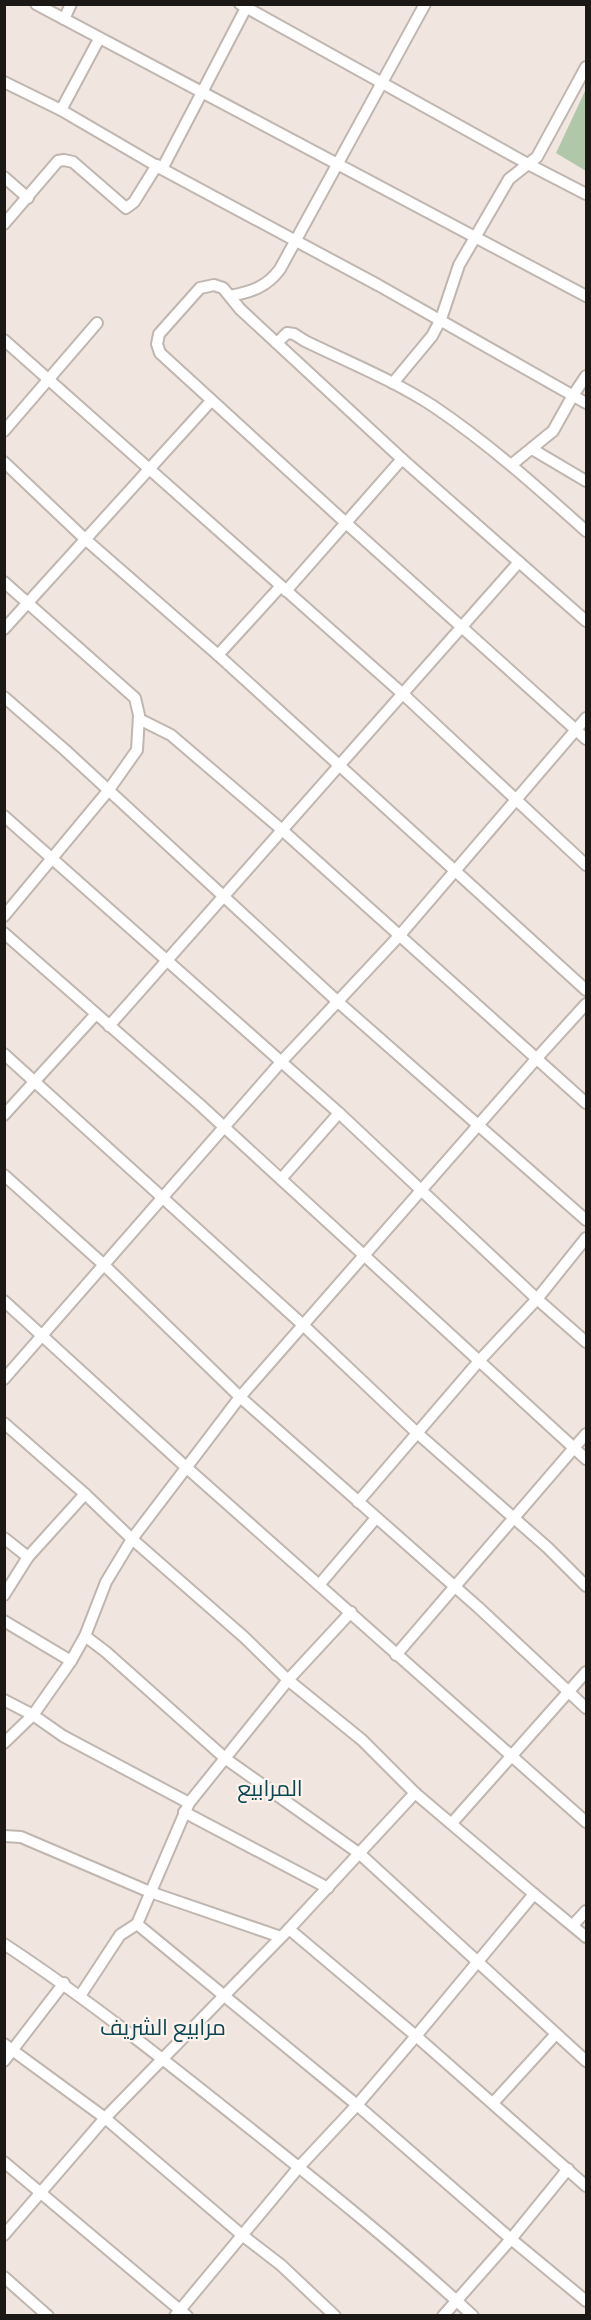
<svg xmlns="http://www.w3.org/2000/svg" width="591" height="2320" font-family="'IBM Plex Serif',Cairo,serif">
<rect width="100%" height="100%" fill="#f0e5df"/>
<path fill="#b0c7aa" d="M586,89v82l-30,-18z"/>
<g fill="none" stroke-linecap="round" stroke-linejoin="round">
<g stroke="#c0b6b0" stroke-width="14">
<g id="street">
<path d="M36,4l550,292"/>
<path d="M240,4l288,160 58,30"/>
<path d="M64,19l7,-15"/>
<path d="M4,82l57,28 101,59 216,116 208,118"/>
<path d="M61,110l38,-71"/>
<path d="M162,169l86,-165"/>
<path d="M4,177l24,21"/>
<path d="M4,224l54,-63 6,-1 9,2 53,46 8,-6 23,-37"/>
<path d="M230,296c21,-4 37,-9 50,-27l145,-265"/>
<path d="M4,340l400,355 182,170"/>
<path d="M277,343l10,-10 7,1 11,7c43,21 88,39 128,65 55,37 104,81 153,125"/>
<path d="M393,383l39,-47 9,-17 18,-54 50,-86 28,-22 49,-90"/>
<path d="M4,431l93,-108"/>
<path d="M532,449l54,32"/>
<path d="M4,462l81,77 133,116 368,335"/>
<path d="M511,465l42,-34 19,-34 14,-21"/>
<path d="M4,582l131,116 4,17 -2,35 -29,41 -104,125"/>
<path d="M286,591l116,-132"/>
<path d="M586,621l-184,-162 -162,-150 -17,-21 -9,-3 -14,3 -41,46 -2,10 3,9 186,170 240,216"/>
<path d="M4,629l207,-228"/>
<path d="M218,655l62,-68"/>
<path d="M4,697l61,53 272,251 249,219"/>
<path d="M139,719l32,16 110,94 305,274"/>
<path d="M4,816l335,297 198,186 49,43"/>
<path d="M4,933l194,170 388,356"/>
<path d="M109,1026l410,-464"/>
<path d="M4,1054l299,271 113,107 132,116 38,38"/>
<path d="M4,1115l92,-101"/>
<path d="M4,1175l99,89 137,133 239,211 107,100"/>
<path d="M281,1179l58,-66"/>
<path d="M4,1301l183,167 399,354"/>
<path d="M4,1379l277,-317 119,-127 186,-217"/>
<path d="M4,1423l81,71 47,45 112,98 44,43 74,60 53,53 119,101 52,43"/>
<path d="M358,1502l121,-141 58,-62 49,-61"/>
<path d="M4,1538l24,19"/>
<path d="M319,1585l57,-67"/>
<path d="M4,1595l24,-38 57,-63"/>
<path d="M4,1621l67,40"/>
<path d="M85,1636l21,16 120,107 134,95 226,207"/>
<path d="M396,1655l190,-221"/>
<path d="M4,1700l29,15 30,21 126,67"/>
<path d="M4,1743l29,-28 38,-54 14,-25 21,-54 26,-43 108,-142 297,-339 49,-54"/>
<path d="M184,1812l144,76"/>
<path d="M452,1823l134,-151"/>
<path d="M4,1836l17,1 129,55 131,45"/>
<path d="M137,1924l220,181 154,134 75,62"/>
<path d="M573,1925l13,-14"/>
<path d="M289,1929l127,107 170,150"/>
<path d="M4,1944c85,56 164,119 243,182 77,61 154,123 226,190"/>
<path d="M80,1996l40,-61 17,-11 52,-121 99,-123 63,-68"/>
<path d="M4,2044l101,74 137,117 39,30 54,51"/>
<path d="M4,2061l60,-78"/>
<path d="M493,2103l63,-69"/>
<path d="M4,2162l183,154"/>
<path d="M4,2235l101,-117 184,-189 126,-136"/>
<path d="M4,2277l44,39"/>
<path d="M175,2316l124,-149 58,-62 59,-69 118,-142"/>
<path d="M443,2316l68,-77 57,-70"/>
</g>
</g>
<use href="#street" stroke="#fff" stroke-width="10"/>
</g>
<g text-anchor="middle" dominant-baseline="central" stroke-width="4.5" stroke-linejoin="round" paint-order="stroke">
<g font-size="22" fill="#0b4752" stroke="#fef2ec">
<text x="270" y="1787">المرابيع</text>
<text x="163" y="2026">مرابيع الشريف</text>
</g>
</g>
<rect width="591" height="2320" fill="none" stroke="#1c1816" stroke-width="12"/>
</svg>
